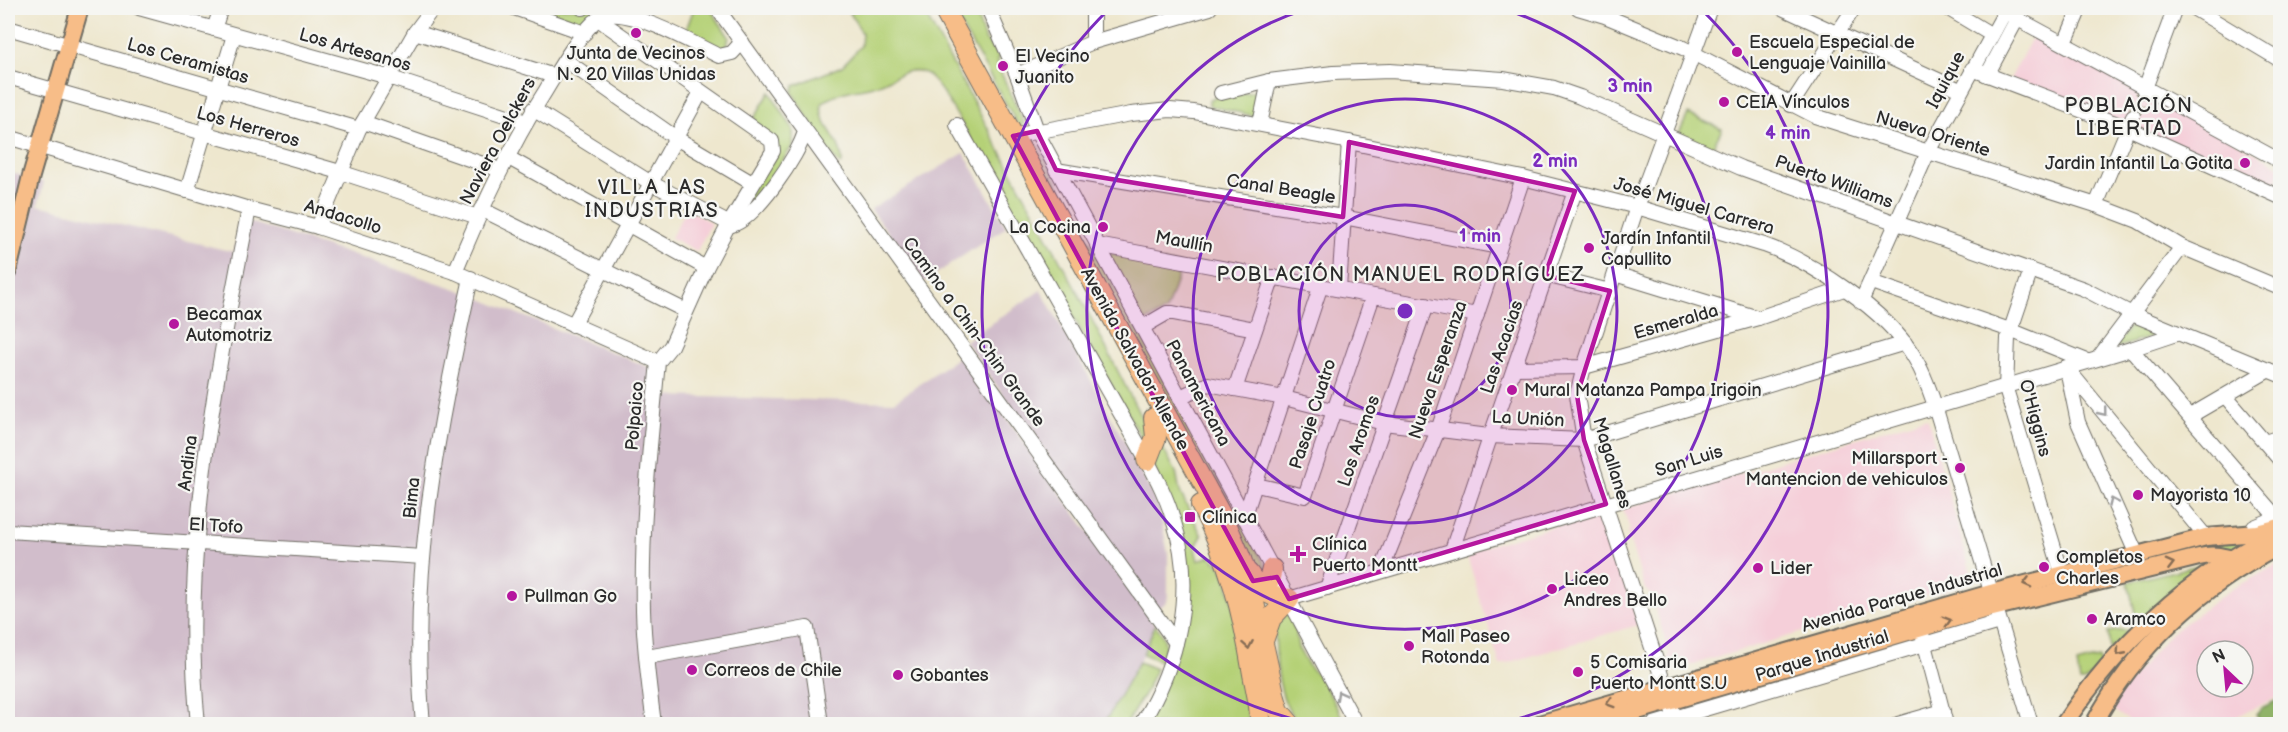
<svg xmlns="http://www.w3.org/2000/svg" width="2288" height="732" font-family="'Balsamiq Sans',sans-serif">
<rect width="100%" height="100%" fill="#f6f6f2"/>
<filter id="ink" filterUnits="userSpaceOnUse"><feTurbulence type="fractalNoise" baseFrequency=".0167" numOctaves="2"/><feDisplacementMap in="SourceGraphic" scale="12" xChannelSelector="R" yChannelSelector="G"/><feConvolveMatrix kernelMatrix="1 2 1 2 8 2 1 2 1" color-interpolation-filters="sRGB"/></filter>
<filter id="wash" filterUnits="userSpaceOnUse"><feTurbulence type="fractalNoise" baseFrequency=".008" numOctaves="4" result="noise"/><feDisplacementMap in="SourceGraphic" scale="24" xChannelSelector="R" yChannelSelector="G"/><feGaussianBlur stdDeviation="1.35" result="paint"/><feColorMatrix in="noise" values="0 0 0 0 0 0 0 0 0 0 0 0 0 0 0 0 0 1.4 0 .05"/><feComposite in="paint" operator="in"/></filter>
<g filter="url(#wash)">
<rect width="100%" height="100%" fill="#eee7ce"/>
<g fill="#f5cfd9" fill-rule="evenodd">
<path d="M2035,32l245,134v6l-6,15 -264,-108z"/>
<path d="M686,208l25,15 -14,28 -26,-13z"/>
<path d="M1924,418l4,1 44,158 -3,6 -295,87 -3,-1 -3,-8 1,-8 -17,-57 -7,-7 -18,-57 3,-3 -7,-20z"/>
<path d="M1603,512l35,113 -138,40 -34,-113z"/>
<path d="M2280,563v133l-59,28h-87l-24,-16 14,-21 47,-54 58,-42zM2207,651h36v36h-36z"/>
</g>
<g fill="#d1bdcb">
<path d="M964,153l42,74 -82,55 -53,-73z"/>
<path d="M8,172l36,10 -6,23 196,47 7,-33 213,69 209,85v23l231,6 67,-47 194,270 -19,44 -32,55h-1096z"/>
<path d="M1041,290l97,176 21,42 9,46v40l-1,8 -12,8 -190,-269z"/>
</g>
<g fill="#b5d177" stroke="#707e51" stroke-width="1.5">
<path d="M532,8h108l-4,4 -52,12z"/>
<path d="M694,8h16l19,29 -2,9 -8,4 -34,-17z"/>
<path d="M859,8h63l163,298 65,129 -3,13c-56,-99 -111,-199 -169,-297 -9,-15 -38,-68 -50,-76 -20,-13 -37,7 -55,11 -24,6 -29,3 -51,17 -5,22 20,33 20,60l-2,2 -16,-20 -32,-53 2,-6 48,-20 19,-20 1,-13 -12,-20z"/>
<path d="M951,8h32l4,7 -9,4 6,19 15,19 -2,3 1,6 26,57 -2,4 -2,1z"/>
<path d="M1261,91l-6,25 -46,-10v-6l9,-5h13z"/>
<path d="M770,92l23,37v16l-42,63 -15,6 38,-62 -23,-29z"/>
<path d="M1688,114l34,15 -10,20 -33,-15z"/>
<path d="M1026,139h8l235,433 -8,8z"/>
<path d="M1110,253l72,12 -16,46 -22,11 -35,-65z"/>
<path d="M2135,321l26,13 -46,14v-2z"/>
<path d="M1160,443l16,29 4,20 22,44 -7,12 3,13 12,-5c3,3 8,6 10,9 15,23 28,130 28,159h-102l41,-132 -34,-130z"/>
<path d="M2251,538l-16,13 -89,13 -1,-3 68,-20z"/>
<path d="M2208,563l-66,55 -6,-1 -8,-35z"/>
<path d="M1287,612l9,20 2,16 12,20 10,9 26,47h-46c-24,-21 -24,-67 -25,-96z"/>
<path d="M1155,625c10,11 14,21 5,36l-17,-7z"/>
<path d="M2124,630l5,2 -19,18 -2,-18z"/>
<path d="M2099,658l2,6 -16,18h-5l-3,-18z"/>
<path d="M1139,662l17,7 -10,22 -20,33h-22z"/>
</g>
<path fill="#90b368" stroke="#5e6f4a" stroke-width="1.5" d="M2280,699v25h-18l-6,-9 7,-8z"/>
</g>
<g filter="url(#ink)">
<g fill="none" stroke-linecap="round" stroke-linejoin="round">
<path stroke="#c7c1ad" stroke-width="14" stroke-dasharray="14 7" stroke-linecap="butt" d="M2133,116l11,-25"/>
<g stroke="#6f6d64" stroke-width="16">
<g id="minor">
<path d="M139,8l249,69 138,45"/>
<path d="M514,8l71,25"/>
<path d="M582,8h1"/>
<path d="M717,8l459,635"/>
<path d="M988,8l29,67 22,61 317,588"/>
<path d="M1093,8v34"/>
<path d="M1578,8l27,8 78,32 132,68 281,89 42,16 44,26 98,41"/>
<path d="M1782,8l178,82"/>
<path d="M1947,8l45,27"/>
<path d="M2193,8l87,52"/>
<path d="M2005,12l275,149"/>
<path d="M598,19l174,122 1,10 -44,73 -23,44 -35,78 -13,16c-8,83 -17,165 -15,248 1,38 6,77 11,114"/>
<path d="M8,28l351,101"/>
<path d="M214,29l7,-21"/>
<path d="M415,32l139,44"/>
<path d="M2065,43l15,-35"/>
<path d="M565,60l111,78 76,45"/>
<path d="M1972,69l156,59 152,69"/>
<path d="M1017,75l76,-33 117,-34"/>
<path d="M1987,75l30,-56"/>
<path d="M8,77l332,95 138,45"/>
<path d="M2144,91l31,-83"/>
<path d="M1221,93l48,-12"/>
<path d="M1791,105l63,-97"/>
<path d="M533,109l118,74 81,42c23,-6 68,-71 73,-94"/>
<path d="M363,122l137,48"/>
<path d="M1260,124l9,-43 64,-8 57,-2 113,8 51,9 26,9 161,71 343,121 48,25 148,61"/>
<path d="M957,125l190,335c10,19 20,38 26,59 23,69 6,145 -32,205"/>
<path d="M1013,136l118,-22 39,-4 24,2 140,27 189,39 114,29 127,38c49,17 122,66 149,110 10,16 16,33 22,51l96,318"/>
<path d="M8,137l241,72 69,18 137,45 203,90"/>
<path d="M507,157l199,111"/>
<path d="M1056,170l287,47 155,30"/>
<path d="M187,191l47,-156"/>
<path d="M2096,205l37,-89"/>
<path d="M481,209l205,102"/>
<path d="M318,227l41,-98 56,-97 18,-24"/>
<path d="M1097,245l380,70"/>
<path d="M2031,270l-23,68 -2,51 56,185"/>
<path d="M455,272c26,-63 54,-124 91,-182 14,-23 29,-49 48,-68 5,-4 11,-7 17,-7 27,-3 83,29 108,41l13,-3 10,-11"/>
<path d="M1615,274l143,44"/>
<path d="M1545,275l65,16"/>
<path d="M1871,282l139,48 77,31"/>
<path d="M1339,288l10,-146"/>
<path d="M1861,302l68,-152 78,-142"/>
<path d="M573,325l128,-233"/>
<path d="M1143,327l24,-14h6l82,16"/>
<path d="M2131,349l146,169"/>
<path d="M2099,357l83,-110"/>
<path d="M2066,367l140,170 8,-2"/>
<path d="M1515,368l69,-1 174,-49 86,-29"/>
<path d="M2067,369l11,53 59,133"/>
<path d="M1235,389l38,-112"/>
<path d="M1180,397l28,-13 76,14 100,25 105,13 95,4 321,-97"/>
<path d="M2226,397l54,63"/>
<path d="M2190,416l79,-46"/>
<path d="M2265,442l15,-5"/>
<path d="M1256,485l49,11 68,-200"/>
<path d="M1244,518l77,-233"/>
<path d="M2254,527l26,-11"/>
<path d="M8,531l415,26"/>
<path d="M1452,550c40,-120 82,-239 123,-359"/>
<path d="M1381,571l57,-141 85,-252"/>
<path d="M1327,588l99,-283"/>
<path d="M1289,599l842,-250 48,-16"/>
<path d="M1923,637l23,87"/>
<path d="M647,657l160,-29 14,96"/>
<path d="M198,724c-18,-172 18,-346 51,-515"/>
<path d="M423,724c-15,-152 16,-298 48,-446"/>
<path d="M1654,724l345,-102"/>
<path d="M1677,724l-93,-284 -7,-45 7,-28 53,-160 73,-199"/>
<path d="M1898,724l45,-13"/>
</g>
</g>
<g stroke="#6f6d64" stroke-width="20">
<g id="major">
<path d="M8,271l23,-95 49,-168"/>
<path d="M1539,724l452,-131 215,-56 51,-4 23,-6"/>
<path d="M1593,724l387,-113 219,-54c23,-5 33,5 54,4"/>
<path d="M2064,724c53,-80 124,-146 210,-189"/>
<path d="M2094,724c40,-76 109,-140 186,-178"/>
</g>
</g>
<g stroke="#6f6d64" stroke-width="22">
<g id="highway">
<path d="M943,8l285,520 13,31 10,30 24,109 4,13 11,13"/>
<path d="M1147,460l9,-23 -2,-19"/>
<path d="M1201,505c29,55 42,108 52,169 3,16 8,34 7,50"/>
<path d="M1248,573c11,17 21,24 41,26"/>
<path d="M1253,581l7,2 9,-2 3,-12"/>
<path d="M1263,641l8,-23 18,-19"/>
</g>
</g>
<use href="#minor" stroke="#fff" stroke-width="14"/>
<use href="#major" stroke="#f7bd88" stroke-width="16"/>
<use href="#highway" stroke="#f7bd88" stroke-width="20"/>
</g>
<defs><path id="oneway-chevron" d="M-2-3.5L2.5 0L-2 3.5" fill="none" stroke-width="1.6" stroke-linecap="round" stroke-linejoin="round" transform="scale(1.5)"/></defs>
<g stroke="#a0a0a0">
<use href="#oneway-chevron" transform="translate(2103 412) rotate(51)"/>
<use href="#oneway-chevron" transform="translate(2113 502) rotate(-114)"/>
<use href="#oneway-chevron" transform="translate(1340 695) rotate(-119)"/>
</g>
<g stroke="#876d55">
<use href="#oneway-chevron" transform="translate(2170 564) rotate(-14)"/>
<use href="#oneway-chevron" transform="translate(2027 583) rotate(166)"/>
<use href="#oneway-chevron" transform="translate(1947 621) rotate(-16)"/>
<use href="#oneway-chevron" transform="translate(1248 645) rotate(80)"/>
<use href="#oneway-chevron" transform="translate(2120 652) rotate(132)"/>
<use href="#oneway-chevron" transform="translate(1610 703) rotate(163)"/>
</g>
</g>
<path fill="#b5179e" fill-opacity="0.2" stroke="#b5179e" stroke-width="4.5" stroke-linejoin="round" d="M1037,131l19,39 287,47 6,-75 226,49 -30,84 65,16 -33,104 7,45 22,64 -317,95 -12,-22 -24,4 -240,-445z"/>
<g fill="none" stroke="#7b2cbf" stroke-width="3">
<circle cx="1405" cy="311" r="106"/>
<circle cx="1405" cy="311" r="212"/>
<path d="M1501 8A318 318 0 1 1 1309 8"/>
<path d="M1313 724A423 423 0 0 1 1109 9M1701 9A423 423 0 0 1 1497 724"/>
</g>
<g fill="#b5179e" stroke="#f6f6f2" stroke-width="2">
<circle cx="636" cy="33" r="6"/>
<circle cx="1737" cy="52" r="6"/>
<circle cx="1003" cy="66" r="6"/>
<circle cx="1724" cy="102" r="6"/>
<circle cx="2245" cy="163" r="6"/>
<circle cx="1103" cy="227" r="6"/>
<circle cx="1589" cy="248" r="6"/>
<circle cx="174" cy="324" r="6"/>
<circle cx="1512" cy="390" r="6"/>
<circle cx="1960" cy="468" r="6"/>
<circle cx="2138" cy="495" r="6"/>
<rect x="1184" y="511" width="12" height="12" rx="3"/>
<path d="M1295 545h6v6h6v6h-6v6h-6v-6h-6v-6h6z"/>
<circle cx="2044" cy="567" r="6"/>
<circle cx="1758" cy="568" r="6"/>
<circle cx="1552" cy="589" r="6"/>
<circle cx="512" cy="596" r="6"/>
<circle cx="2092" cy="619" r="6"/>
<circle cx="1409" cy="646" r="6"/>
<circle cx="692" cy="670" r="6"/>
<circle cx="1578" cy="672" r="6"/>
<circle cx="898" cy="675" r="6"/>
</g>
<g text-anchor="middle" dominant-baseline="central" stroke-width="4.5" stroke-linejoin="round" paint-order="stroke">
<g font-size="18" fill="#2b2b2b" stroke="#f6f6f2" text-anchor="start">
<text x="1749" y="42">Escuela Especial de<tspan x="1749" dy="21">Lenguaje Vainilla</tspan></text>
<text x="636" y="53" text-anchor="middle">Junta de Vecinos<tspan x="636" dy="21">N.º 20 Villas Unidas</tspan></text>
<text x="1015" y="56">El Vecino<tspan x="1015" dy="21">Juanito</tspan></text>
<text x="1736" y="102">CEIA Vínculos</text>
<text x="2233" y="163" text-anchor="end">Jardin Infantil La Gotita</text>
<text x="1091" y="227" text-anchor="end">La Cocina</text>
<text x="1601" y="238">Jardín Infantil<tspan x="1601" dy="21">Capullito</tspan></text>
<text x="186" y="314">Becamax<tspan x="186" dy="21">Automotriz</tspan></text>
<text x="1524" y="390">Mural Matanza Pampa Irigoin</text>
<text x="1948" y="458" text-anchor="end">Millarsport -<tspan x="1948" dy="21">Mantencion de vehiculos</tspan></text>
<text x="2150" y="495">Mayorista 10</text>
<text x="1202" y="517">Clínica</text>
<text x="1312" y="544">Clínica<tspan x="1312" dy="21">Puerto Montt</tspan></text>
<text x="2056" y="557">Completos<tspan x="2056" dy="21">Charles</tspan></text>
<text x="1770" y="568">Lider</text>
<text x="1564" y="579">Liceo<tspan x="1564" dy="21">Andres Bello</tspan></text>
<text x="524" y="596">Pullman Go</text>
<text x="2104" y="619">Aramco</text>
<text x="1421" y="636">Mall Paseo<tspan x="1421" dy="21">Rotonda</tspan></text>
<text x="1590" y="662">5 Comisaria<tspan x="1590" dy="21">Puerto Montt S.U</tspan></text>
<text x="704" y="670">Correos de Chile</text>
<text x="910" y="675">Gobantes</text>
</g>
<g font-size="18" fill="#2b2b2b" stroke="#f6f6f2">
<text transform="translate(355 50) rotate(16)">Los Artesanos</text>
<text transform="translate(188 61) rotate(16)">Los Ceramistas</text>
<text transform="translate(1946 80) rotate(-62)">Iquique</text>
<text transform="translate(248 127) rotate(16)">Los Herreros</text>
<text transform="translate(1933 134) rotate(17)">Nueva Oriente</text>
<text transform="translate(498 141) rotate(-62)">Naviera Oelckers</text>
<text transform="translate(1834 182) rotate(20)">Puerto Williams</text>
<text transform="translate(1281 189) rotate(9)">Canal Beagle</text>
<text transform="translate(1694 206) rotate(16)">José Miguel Carrera</text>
<text transform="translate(343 217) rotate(17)">Andacollo</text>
<text transform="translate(1184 242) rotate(10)">Maullín</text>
<text transform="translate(1676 322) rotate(-16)">Esmeralda</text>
<text transform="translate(974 332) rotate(54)">Camino a Chin-Chin Grande</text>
<text transform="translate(1502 347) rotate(-71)">Las Acacias</text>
<text transform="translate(1135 359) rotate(61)">Avenida Salvador Allende</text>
<text transform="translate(1438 370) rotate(-71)">Nueva Esperanza</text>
<text transform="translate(1198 393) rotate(62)">Panamericana</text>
<text transform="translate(1313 414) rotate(-72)">Pasaje Cuatro</text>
<text transform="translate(635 416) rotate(-85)">Polpaico</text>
<text transform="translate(2035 418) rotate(75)">O'Higgins</text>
<text transform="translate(1528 419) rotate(3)">La Unión</text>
<text transform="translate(1359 441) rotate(-71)">Los Aromos</text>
<text transform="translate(1689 461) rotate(-17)">San Luis</text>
<text transform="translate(188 463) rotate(-83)">Andina</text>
<text transform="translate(1612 463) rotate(73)">Magallanes</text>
<text transform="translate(412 498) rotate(-84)">Bima</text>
<text transform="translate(216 526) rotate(3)">El Tofo</text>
<text transform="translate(1902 598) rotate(-16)">Avenida Parque Industrial</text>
<text transform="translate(1822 656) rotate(-17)">Parque Industrial</text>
</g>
<g font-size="20" letter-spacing="1.5" fill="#2b2b2b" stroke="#f6f6f2">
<text x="2129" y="106">POBLACIÓN<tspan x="2129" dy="23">LIBERTAD</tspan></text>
<text x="652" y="188">VILLA LAS<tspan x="652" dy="23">INDUSTRIAS</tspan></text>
<text x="1401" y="275">POBLACIÓN MANUEL RODRÍGUEZ</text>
</g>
</g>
<circle cx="1405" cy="311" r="9" fill="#7b2cbf" stroke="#f6f6f2" stroke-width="3"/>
<g font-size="18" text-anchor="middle" font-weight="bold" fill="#7b2cbf" stroke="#f6f6f2" stroke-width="4.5" stroke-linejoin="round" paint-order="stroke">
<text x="1630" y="92">3 min</text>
<text x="1788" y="139">4 min</text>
<text x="1555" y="167">2 min</text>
<text x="1480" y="242">1 min</text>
</g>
<rect width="2288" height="732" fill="none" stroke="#f6f6f2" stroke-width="30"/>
<g transform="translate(2225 669) rotate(334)"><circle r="28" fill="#f6f6f2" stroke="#a5a5a2" stroke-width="1.5"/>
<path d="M0-4.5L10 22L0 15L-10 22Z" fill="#b5179e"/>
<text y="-9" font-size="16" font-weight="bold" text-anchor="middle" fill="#2b2b2b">N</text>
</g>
</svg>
